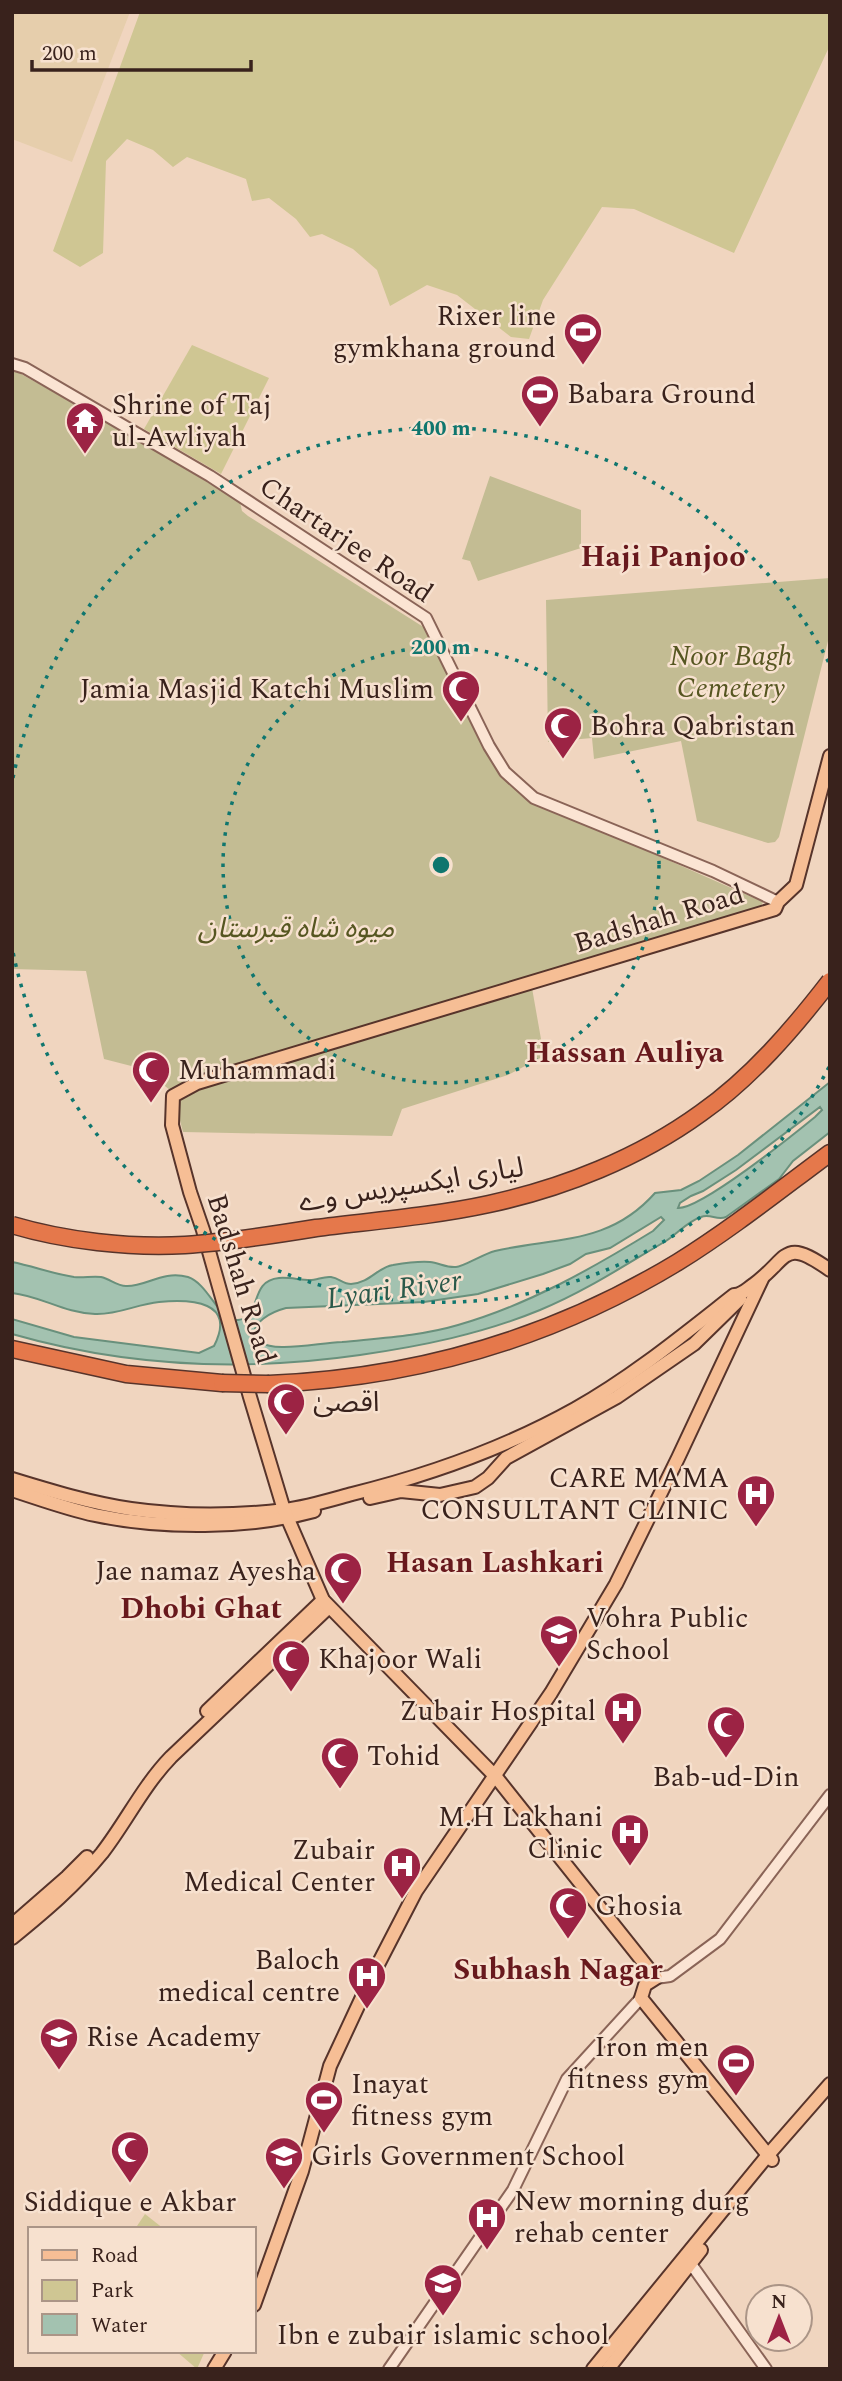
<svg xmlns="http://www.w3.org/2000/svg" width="842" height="2381" font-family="Spectral,'Noto Sans Arabic',serif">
<rect width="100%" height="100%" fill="#f0d5bf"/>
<path fill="#e6ceac" d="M12,12h118l-58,150 -60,-23z"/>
<g fill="#cfc693">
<path d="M140,12h690v33l-96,208 -100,-44 -32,-2 -59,93 -14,39 -18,-2 -54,-42 -30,-10 -37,21 -13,-36 -24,-21 -31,-15 -12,3 -14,-18 -27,-21 -17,3 -6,-22 -59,-22 -14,10 -20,-17 -26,-11 -21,22 -3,92 -23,14 -27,-16z"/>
<path d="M192,345l77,33 -48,96 -77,-45z"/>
<path d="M145,2214l19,15h-29z"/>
<path d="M176,2351h29l-8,18z"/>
</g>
<g fill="#c3bc93">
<path d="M12,369l99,55 129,78 2,9 6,5 177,112 61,122 46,50 231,102 -3,6 -228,80 12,68 -36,19 -106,34 -10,27 -209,-4 -7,-27 3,-8 -36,-28 -39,-10 -18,-88 -74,-2z"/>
<path d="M490,476l91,34v38l-103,33 -8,-20 -8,-2z"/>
<path d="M830,578v55l-51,204 -4,5 -7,1 -71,-22 -16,-80 -87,18 -2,-21 -44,4 -2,-142z"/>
</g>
<path fill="#a3c2b0" stroke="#69907c" stroke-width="2" fill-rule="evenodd" d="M830,1082v50l-37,29 -14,18 -53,38c-9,4 -16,-4 -25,0 -13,4 -24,17 -35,24 -41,24 -82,51 -126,69 -58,24 -118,36 -180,45 -118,17 -233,12 -348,-21v-15l62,18 125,16 15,-7c23,-45 -23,-47 -55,-44 -22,2 -41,13 -64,12 -31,-1 -54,-18 -83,-21v-31c21,4 41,12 62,15 9,1 18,-1 27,0 9,2 16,9 25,9 20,1 36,-16 62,-9 21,7 31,45 50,43 25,-3 10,-39 41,-42 10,-1 21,2 31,2 7,0 14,-4 21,-3 8,1 12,7 20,7 19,-1 27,-17 42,-19 12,-2 26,-4 37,-3 9,1 17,6 26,5 7,0 27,-13 39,-16 61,-14 114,-6 160,-58l26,-3 18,-9 39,-26zM820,1107l2,3 -7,7c-22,18 -114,92 -137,91l2,-5 11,-7 12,-5 33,-21zM661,1217l3,3 -11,11c-62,38 -125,74 -195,94 -37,11 -77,13 -116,17 -19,1 -38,5 -58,5 -44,1 -36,-29 2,-39l138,-6 54,-8 65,-20 27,-10 16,-10 24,-6z"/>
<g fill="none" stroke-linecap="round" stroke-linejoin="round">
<g stroke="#8a6457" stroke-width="14">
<g id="minor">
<path d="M12,364l13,4 185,108 216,142 63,128 16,26 29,26 179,73 65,31"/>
<path d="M656,1978l14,-2 50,-37 110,-144"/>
<path d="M691,2264l75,105"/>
<path d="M389,2369l124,-179 54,-111 74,-81"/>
</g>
</g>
<g stroke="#57342b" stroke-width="16">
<g id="major">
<path d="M12,1479c39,12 79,24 119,30 49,7 104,7 154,1 22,-3 45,-10 67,-16 77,-19 153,-46 223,-85 57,-32 108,-74 159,-114 8,0 13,-6 19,-10 37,-27 29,-49 77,-15"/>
<path d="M12,1490c28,9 55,19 83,25 67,14 153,14 219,-4"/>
<path d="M370,1498l31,-7 39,4 35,-8 13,-9 18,-20 111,-61 77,-53 46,-45 -1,-2"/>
<path d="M207,1711l116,-111"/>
<path d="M12,1925l55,-48 20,-20"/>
<path d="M12,1938c32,-26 64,-53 90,-85 24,-31 41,-67 69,-96l158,-150"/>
<path d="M772,2160l-131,-162 4,-13 11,-7 -160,-201 -173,-177 -39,-90 -34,-113 -47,-167 -13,-38 -18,-67 1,-29 24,-13 578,-174 3,-7 18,-17 34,-129"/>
<path d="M254,2305l48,-134 28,-105 41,-88 45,-87 135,-198 65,-109 62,-126 84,-179"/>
<path d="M214,2369l11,-18"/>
<path d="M593,2369l175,-214 62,-71"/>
<path d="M608,2369l93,-119"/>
</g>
</g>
<g stroke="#57342b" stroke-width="19">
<g id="highway">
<path d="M12,1349l114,25 96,9"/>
<path d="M269,1384c146,-6 284,-46 409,-122 53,-33 102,-72 152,-109"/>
</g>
</g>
<use href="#minor" stroke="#fbe4d3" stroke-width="10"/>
<use href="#major" stroke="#f6be95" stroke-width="12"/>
<use href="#highway" stroke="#e5784b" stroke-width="16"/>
<g stroke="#57342b" stroke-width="19" stroke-linecap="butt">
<g id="highway-bridge">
<path d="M12,1225c54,16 117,23 173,20 44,-3 88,-10 131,-17 56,-7 118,-12 173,-24 74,-16 150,-46 212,-91 50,-35 92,-84 129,-132"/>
<path d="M222,1383l47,1"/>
</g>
</g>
<use href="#highway-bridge" stroke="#e5784b" stroke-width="16"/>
</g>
<g fill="none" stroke="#0f766e" stroke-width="3.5" stroke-dasharray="3.5 7">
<circle cx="441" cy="865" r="218"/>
<path d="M829 1067A437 437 0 0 1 13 952M13 778A437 437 0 0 1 829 663"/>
</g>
<defs>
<g id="stadium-pin" transform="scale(2.0125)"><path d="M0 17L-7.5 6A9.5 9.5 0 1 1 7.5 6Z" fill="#9c2344" stroke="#f7e1cf"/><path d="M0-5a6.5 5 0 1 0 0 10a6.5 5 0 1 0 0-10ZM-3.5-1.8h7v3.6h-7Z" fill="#fff"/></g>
<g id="temple-pin" transform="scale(2.0125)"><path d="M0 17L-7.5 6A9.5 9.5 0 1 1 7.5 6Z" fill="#9c2344" stroke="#f7e1cf"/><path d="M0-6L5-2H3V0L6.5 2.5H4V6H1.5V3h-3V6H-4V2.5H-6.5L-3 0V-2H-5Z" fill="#fff"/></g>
<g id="mosque-pin" transform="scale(2.0125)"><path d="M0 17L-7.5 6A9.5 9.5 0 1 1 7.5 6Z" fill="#9c2344" stroke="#f7e1cf"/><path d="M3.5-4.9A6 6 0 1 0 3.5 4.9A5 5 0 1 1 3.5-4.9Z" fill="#fff"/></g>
<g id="hospital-pin" transform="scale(2.0125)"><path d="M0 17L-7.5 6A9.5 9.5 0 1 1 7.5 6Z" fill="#9c2344" stroke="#f7e1cf"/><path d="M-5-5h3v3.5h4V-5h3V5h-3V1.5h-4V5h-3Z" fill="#fff"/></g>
<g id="school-pin" transform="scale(2.0125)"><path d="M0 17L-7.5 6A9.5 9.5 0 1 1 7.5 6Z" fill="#9c2344" stroke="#f7e1cf"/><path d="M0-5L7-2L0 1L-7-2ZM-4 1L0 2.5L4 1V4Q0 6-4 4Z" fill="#fff"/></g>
</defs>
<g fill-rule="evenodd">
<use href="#stadium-pin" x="583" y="332"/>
<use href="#stadium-pin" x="540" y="394"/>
<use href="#temple-pin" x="85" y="421"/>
<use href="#mosque-pin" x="461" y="689"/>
<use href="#mosque-pin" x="563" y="726"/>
<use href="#mosque-pin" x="151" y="1070"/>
<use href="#mosque-pin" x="286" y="1402"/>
<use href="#hospital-pin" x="756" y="1494"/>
<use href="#mosque-pin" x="343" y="1571"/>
<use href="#school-pin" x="559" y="1634"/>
<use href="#mosque-pin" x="291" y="1659"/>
<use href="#hospital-pin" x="623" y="1711"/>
<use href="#mosque-pin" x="726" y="1725"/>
<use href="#mosque-pin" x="340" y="1756"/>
<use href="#hospital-pin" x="630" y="1833"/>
<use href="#hospital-pin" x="402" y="1866"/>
<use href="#mosque-pin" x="568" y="1906"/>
<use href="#hospital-pin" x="367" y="1976"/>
<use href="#school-pin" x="59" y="2037"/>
<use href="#stadium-pin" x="736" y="2063"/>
<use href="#stadium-pin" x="324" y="2100"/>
<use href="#mosque-pin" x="130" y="2150"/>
<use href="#school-pin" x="284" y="2156"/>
<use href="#hospital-pin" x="487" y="2217"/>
<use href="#school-pin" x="443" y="2283"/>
</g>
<g text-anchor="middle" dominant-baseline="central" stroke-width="5" stroke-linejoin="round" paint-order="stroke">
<g font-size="28" fill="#39221c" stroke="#f7e1cf" text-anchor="start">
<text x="556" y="316" text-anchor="end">Rixer line<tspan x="556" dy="32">gymkhana ground</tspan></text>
<text x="567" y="394">Babara Ground</text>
<text x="112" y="405">Shrine of Taj<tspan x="112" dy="32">ul-Awliyah</tspan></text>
<text x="434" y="689" text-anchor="end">Jamia Masjid Katchi Muslim</text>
<text x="590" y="726">Bohra Qabristan</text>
<text x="178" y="1070">Muhammadi</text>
<text x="313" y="1402">اقصیٰ</text>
<text x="729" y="1478" text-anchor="end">CARE MAMA<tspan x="729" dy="32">CONSULTANT CLINIC</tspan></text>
<text x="316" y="1571" text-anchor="end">Jae namaz Ayesha</text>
<text x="586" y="1618">Vohra Public<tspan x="586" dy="32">School</tspan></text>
<text x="318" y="1659">Khajoor Wali</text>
<text x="596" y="1711" text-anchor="end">Zubair Hospital</text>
<text x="367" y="1756">Tohid</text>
<text x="726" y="1777" text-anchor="middle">Bab-ud-Din</text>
<text x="603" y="1817" text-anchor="end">M.H Lakhani<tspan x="603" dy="32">Clinic</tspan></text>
<text x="375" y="1850" text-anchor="end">Zubair<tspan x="375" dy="32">Medical Center</tspan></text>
<text x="595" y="1906">Ghosia</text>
<text x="340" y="1960" text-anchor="end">Baloch<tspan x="340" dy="32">medical centre</tspan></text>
<text x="86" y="2037">Rise Academy</text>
<text x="709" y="2047" text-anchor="end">Iron men<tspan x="709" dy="32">fitness gym</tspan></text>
<text x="351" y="2084">Inayat<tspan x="351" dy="32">fitness gym</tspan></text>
<text x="311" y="2156">Girls Government School</text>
<text x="514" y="2201">New morning durg<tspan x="514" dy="32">rehab center</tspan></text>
<text x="130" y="2202" text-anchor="middle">Siddique e Akbar</text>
<text x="443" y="2335" text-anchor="middle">Ibn e zubair islamic school</text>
</g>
<g font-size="28" fill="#39221c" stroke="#f7e1cf">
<text transform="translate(346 540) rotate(34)">Chartarjee Road</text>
<text transform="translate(659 919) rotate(-17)">Badshah Road</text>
<text transform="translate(411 1185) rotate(-9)">لیاری ایکسپریس وے</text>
<text transform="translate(241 1279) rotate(73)">Badshah Road</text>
</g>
<g font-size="28" font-style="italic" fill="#565621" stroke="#f7e1cf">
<text x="731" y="656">Noor Bagh<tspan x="731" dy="32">Cemetery</tspan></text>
<text x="296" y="928">میوہ شاہ قبرستان</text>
</g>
<g font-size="30" font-weight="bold" fill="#68191d" stroke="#f7e1cf">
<text x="663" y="557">Haji Panjoo</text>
<text x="625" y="1053">Hassan Auliya</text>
<text x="495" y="1563">Hasan Lashkari</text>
<text x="201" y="1609">Dhobi Ghat</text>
<text x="558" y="1970">Subhash Nagar</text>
</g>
<g font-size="30" font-style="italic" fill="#2a594a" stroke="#f7e1cf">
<text transform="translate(394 1290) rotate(-8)">Lyari River</text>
</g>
</g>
<circle cx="441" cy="865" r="10" fill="#0f766e" stroke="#f7e1cf" stroke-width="3.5"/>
<g font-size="21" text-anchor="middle" font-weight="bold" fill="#0f766e" stroke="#f7e1cf" stroke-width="5" stroke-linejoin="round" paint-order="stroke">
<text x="441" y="435">400 m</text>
<text x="441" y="654">200 m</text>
</g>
<rect width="842" height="2381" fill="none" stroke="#39221c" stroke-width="28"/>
<rect x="28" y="2227" width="228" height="126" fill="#f7e1cf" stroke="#ab9587" stroke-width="2"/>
<rect x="42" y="2250" width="35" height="10" fill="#f6be95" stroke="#ab9587" stroke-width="2"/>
<text x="91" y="2262" font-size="21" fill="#39221c">Road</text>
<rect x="42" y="2280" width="35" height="21" fill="#cfc693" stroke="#ab9587" stroke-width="2"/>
<text x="91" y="2297" font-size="21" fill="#39221c">Park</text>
<rect x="42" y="2314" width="35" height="21" fill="#a3c2b0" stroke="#ab9587" stroke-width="2"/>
<text x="91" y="2332" font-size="21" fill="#39221c">Water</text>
<g transform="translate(779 2318)"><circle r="33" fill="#f7e1cf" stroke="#ab9587" stroke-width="2"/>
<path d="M0-5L12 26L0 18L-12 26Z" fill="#9c2344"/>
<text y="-10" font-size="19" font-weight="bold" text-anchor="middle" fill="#39221c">N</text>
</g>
<path d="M32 60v10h219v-10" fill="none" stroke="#39221c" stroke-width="3.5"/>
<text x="42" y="60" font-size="21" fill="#39221c" stroke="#f7e1cf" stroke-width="5" paint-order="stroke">200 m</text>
</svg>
